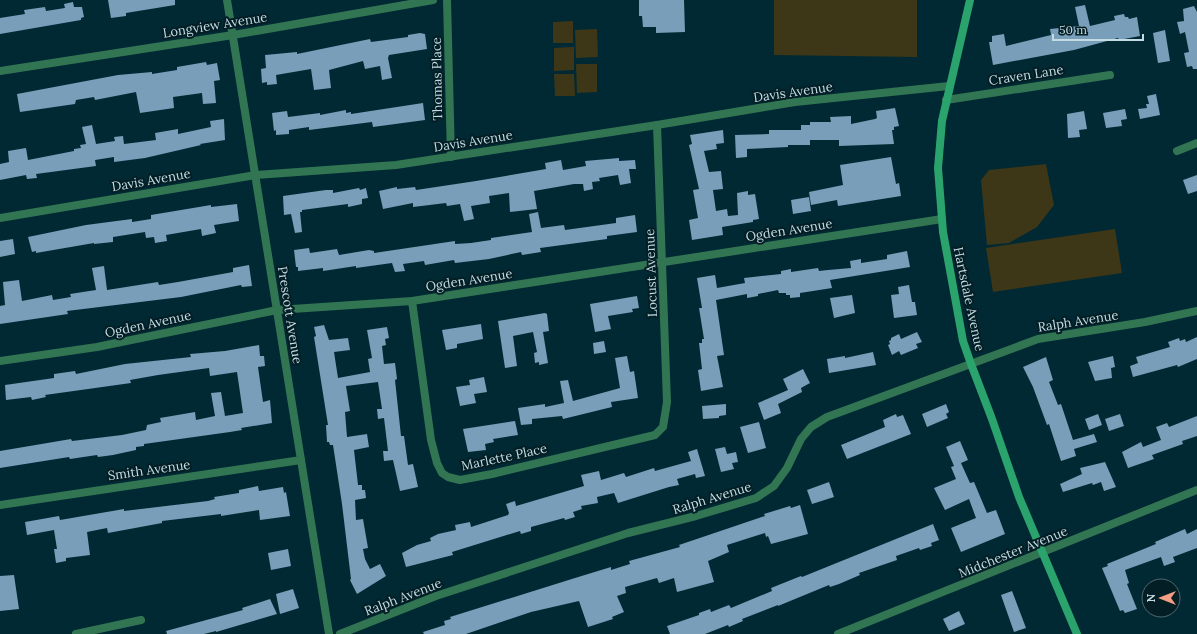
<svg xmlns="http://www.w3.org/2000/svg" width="1197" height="634" font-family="Lora,serif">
<rect width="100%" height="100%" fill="#012933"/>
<g fill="#3d3717">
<path d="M774,0h143v57l-143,-2z"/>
<path d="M573,21v22h-20v-21z"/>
<path d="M597,29l1,28 -22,1 -1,-28z"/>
<path d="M574,47v23l-20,1v-23z"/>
<path d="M576,64h21v28l-20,1z"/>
<path d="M554,74h20l1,22h-20z"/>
<path d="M1046,164l8,41 -17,22 -28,16 -22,2 -6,-65 8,-10z"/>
<path d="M1115,229l7,44 -129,19 -7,-44z"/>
</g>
<g fill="#789eb9">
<path d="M108,0h67v5l-49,8v3l-15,2z"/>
<path d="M639,0h45l1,32 -29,1v-6h-13l-1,-11h-3z"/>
<path d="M73,2l1,5h8l2,10 -3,1v2l-81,14v-16l25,-4 -1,-4 21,-3 1,4 19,-3 -1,-4z"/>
<path d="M1085,5l5,21 25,-6 -1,-4 10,-2 1,3h3l1,2 8,-2 3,19 -21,4 -1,-2 -44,12 -81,15 -4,-23h3v-6l12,-2 2,12 45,-11 -1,-6 29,-3 -4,-19z"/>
<path d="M1194,6l3,6v57h-4l-1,-3 -5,1 -3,-14 5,-1 -4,-20 -5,2 -3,-12 7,-1 -1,-12z"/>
<path d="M1165,30l5,31 -12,2 -5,-30z"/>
<path d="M420,33l5,1 2,15 -38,6 -1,3 4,20 -10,2 -2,-14 -15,3 -2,-8 -34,9 2,18 -17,2 -3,-21 -35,6 1,9 -10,1v-3l-5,1 -1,-14 5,-1 -1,-13 32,-3v2l73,-15 1,3 37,-5v-2z"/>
<path d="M206,62l1,3 10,-2 3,17 -6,1 2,22 -13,1 -1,-11 -29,4 1,11 -34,5 -4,-21 -41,8 -1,-3 -18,3 -1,4 -55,8 -3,-18 101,-19 34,-3v2l25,-4v-3z"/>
<path d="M1156,94l4,21 -20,4 -2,-10 9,-1 -1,-4h3l-2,-8z"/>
<path d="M423,103l2,17 -52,7 -1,-5 -63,8v-3l-20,3v4l-13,1v-5l-2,1 -2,-18 15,-2 1,6 32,-4v2l26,-5v3l5,-1v2z"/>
<path d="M895,108l4,18 -5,1v3h-2l2,14 -55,2v-6h-29v5h-22v2l-41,2v8l-11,1 -1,-23 34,-1v-4h32v-5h9v-3h21l-1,-5 21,-1v8l24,-5 2,-1 -1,-7z"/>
<path d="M1125,109l2,10 -6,1 1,6 -16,2 -3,-15z"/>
<path d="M1084,111l3,18 -8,1 1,7 -12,1 -1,-24z"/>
<path d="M224,119l1,21 -25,4 1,1 -56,13 -31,4v-5l-19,3 1,6 -60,8 1,4 -10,1 -1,-4 -26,5v-16l9,-2 -1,-11 18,-3 2,12 46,-9v-2l7,-1 -1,-3 6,-1 -4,-17 10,-2 4,19 19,-3 -1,-4 9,-1 1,8 32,-4 -1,-7 23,-4v5l33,-7 -1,-6z"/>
<path d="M723,130l1,13 -8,1 1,5 -13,2 5,21 12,-1 2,18 -10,1 3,21 11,-2 1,7 10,-1 -1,-22 11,-2v4l7,-1 4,25 -6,1v2l-31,5 1,8 -31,5 -3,-20 9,-2 -5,-28 6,-1 -10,-44 3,-1 -2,-9z"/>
<path d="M891,157l5,27 3,-1 2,13 -63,10 -1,-6 -26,5 -2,-13 34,-7 -3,-20z"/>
<path d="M619,158v3l16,-1 1,9h-7l2,14 -11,2 -2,-10 -19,3 1,3 -8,1 1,7 -9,2 -1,-7h-9l-40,7 3,18 -27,3 -1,-19 -20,3 1,7 -19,3 3,13 -10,2 -4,-17 -13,2 -1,-3 -33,4v-4l-30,6 -4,-18 18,-4v2l18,-2 1,3 60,-9 70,-12 -1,-6 16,-3 2,10 23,-4 -1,-5z"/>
<path d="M1197,175v16l-9,3 -5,-14z"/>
<path d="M359,188l1,2 6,-2 2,10 -6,1v5l-14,3v-3l-46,6v2h-2l2,20 -7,1 -4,-19 -7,1 -1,-19 43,-6h7v3z"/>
<path d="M809,197l2,14 -18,3 -2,-14z"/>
<path d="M237,204l2,17 -25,4 2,8 -14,3 -1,-7 -35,6 1,6 -12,2 -1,-6 -8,1 -1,-6 -32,5v5l-19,2v-1l-58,10v-2l-4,1 -4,-15 58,-12 46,-6v3l19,-3v-4l60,-10v2z"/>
<path d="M538,212l3,16 23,-3 1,5 51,-7v-5l19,-3 2,17 -30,4v3l-67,9 1,4 -19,3 -1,-3 -32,7 -34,4 -1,-3 -29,5 -1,-4 -21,3 2,7 -10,1 -3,-9 -36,5v-2l-33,5v-3l-25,3v-4h-2l-2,-17 15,-2 1,5 27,-4 2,6 30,-5 5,1v2l81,-12v3l16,-1 20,-3v-2l41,-6 -3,-18z"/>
<path d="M13,239l2,15 -15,3v-16z"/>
<path d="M907,251l3,16 -80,13 2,8 -32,5v4l-10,1v-3h-4v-2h-7l-1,-3 -20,4v2l-11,2v-4l-31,6 8,55 -7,1 6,31 -22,4 -3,-21 4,-1 -3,-26h3v-4h2l-5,-31h3l-5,-30 18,-3 2,13 28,-5 -1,-5 37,-4v-3l10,-2v3l27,-4 1,3 9,-1 23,-2 -1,-7 11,-2v4l26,-4v-4z"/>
<path d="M249,265l3,21 -10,1 -1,-2 -60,12 -114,14 1,3 -68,10v-18l5,-1 -2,-23 16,-2 3,21 30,-6 1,5 18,-3 -1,-3 26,-4 -4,-22 12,-2 3,24 51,-8 1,3 19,-3 55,-10v-4z"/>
<path d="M909,285l3,17h3l2,13 -23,3 -3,-23 8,-1 -1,-7z"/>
<path d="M852,295l3,18 -21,5 -4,-20z"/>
<path d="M637,296l2,12 -7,1 1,3 -25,4 3,13 -16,3 -5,-28z"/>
<path d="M545,313l2,1 2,17 -6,1 5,31 -9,2v-3l-4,1 -1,-10 3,-1 -4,-20 -20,4 4,30 -12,2 -7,-47z"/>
<path d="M481,324l2,15 -26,5v4l-11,2 -4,-20z"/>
<path d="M324,325l5,15 19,-2 2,12 -16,2 4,26 32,-6 -2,-13 4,-1 -5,-28 20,-3 2,11 -4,1 1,6 -4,1 2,18 11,-1 2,16 -2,1 6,56h3l4,29 5,-1 5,23 -18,4 -7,-31 -9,1 -1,-10h5l-4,-33 -6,1 -1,-10h5l-4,-27 -32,4 4,25 -5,1 2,25 20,-3 2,13 -15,3 4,35h4v5h3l1,8 -11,2 1,20 7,-1 5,29 -5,1 2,10 5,10 10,-5 6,12 -29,18 -7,-14 1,-1 -9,-75 -9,-59h-3l-1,-3h-2l-1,-17h2l-14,-88 2,-1 -2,-9z"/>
<path d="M917,332l5,10 -6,2 2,4 -17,7 -2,-4 -7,4 -4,-10 2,-1 -1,-3 2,-1v-2l8,-4 2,5z"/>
<path d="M1197,337v22l-19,8 -1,-2 -44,12 -3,-11 8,-3 -2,-6 34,-10 -2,-5 11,-4 1,3 5,-2 1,3z"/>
<path d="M604,341l2,11 -12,2 -1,-11z"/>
<path d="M259,345l1,11h4l1,10 -7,1 5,35 7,-2 2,23 -31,5 1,2 -12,2 -86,12v2l-8,1v3l-23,5 -15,2 -1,-2 -27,4 -1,-2 -69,11v-17l71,-12 1,2 50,-6 24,-5 1,-5 14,-3 -1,-4 35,-6 1,8 19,-4 -4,-23 10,-1 4,24 18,-3 -6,-41 -27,4 -1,-8 -51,7 -28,5 1,3 -86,12 1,2 -14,3 -1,-3 -25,3 -1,-15 49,-7v-4l21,-3 1,3 49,-10 66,-7 -1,-3 35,-3z"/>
<path d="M873,352l3,13 -47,8 -2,-14 18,-3v2z"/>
<path d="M627,356l3,16 4,-1 4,27 -27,4 1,5 -49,12 -1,-3 -30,3v5l-11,1 -3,-17 27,-4v3l19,-4 -4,-22 8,-1 5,21 47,-13 -5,-30z"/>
<path d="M1113,356l2,11 -4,1 1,10 -17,3 -7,-19z"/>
<path d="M1046,357l7,23 -4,2 9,23 3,-1 12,36 21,-6 3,8 -23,7 2,7 -15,5 -12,-37 -2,1 -14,-38 -10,-20z"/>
<path d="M803,369l7,14 -9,5 1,4 -24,12 3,9 -17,7 -6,-17 30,-13 -5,-11z"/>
<path d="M484,377l3,15 -13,2 2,9 -16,3 -4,-19 14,-2 -1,-5z"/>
<path d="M726,404v11l-7,1v2l-16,1 -1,-13z"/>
<path d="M946,404l3,8 -3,2 2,4 -21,9 -5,-13z"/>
<path d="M896,414l1,3 6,-2 8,19 -64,25 -6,-14 44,-18 -2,-7z"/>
<path d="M1098,414l4,11 -13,5 -4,-11z"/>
<path d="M1120,414l4,12 -15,5 -4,-12z"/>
<path d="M1197,416v20l-15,5 1,3 -31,11 2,4 -26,9 -6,-16 19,-10 2,5 18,-7 -5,-13 11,-4 2,4z"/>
<path d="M515,421l3,14 -25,4 1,3 -9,2 1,6 -18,2 -5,-23z"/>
<path d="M759,422l7,26 -18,5 -8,-26z"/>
<path d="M960,441l8,19 -7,3 9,20 4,-1 13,31 9,-3 9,24 -44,18 -10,-24 25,-10 -7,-19 -24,11 -11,-22 22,-9 -5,-12 3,-1 -8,-19z"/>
<path d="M725,447l2,7 9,-2 2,10 -6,1 2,6 -13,3 -6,-23z"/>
<path d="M697,449l8,27 -9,2 -1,-4 -18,5 2,6 -10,2 -51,16 -4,-10 -17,4 1,6 -17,3 1,3 -9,3 2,5 -10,3 -1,-2 -33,9v4l-10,3 -1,-3 -68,21 1,3 -47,12 -4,-14 15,-8 14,-4 -1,-3 8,-4 18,-4 -1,-5 15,-3 1,5 37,-12 1,-2 -3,-9 9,-3 1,5 68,-20 -3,-11 18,-4 2,9 23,-7 2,4 28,-9 1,3 36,-10 -3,-9z"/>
<path d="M1105,462l11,25 -12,4 -3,-9 -8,3 -1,-2 -29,9 -3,-8 22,-10 -2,-6z"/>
<path d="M829,482l5,15 -22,7 -5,-14z"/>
<path d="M258,486l1,5 24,-4 1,6 2,-1 4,24 -30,4 -1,-10 -38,6v-2l-59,7v2l-54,10 -1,-5 -20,4 3,23 -24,3v3l-10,2 -2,-14h3l-3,-19 -27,5 -2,-13 34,-6 1,4 64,-11v2l84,-10 7,-2 -1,-2 25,-4v-3z"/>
<path d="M800,505l8,29 -37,10 -3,-8 -2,1 -1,-4 -38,12 2,7 -21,9 6,21 -37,10 -3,-14 -15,5 -2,-5 -32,9 1,6 -9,3 7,16 -12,5 1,2 -25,8 -9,-26 -48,11 -65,22h-42l-1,-2 22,-7 -1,-4 7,-2 -1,-2 125,-39 36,-11v3l19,-6 -1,-3 51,-14 -1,-2 86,-29 -1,-2 26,-8 1,2z"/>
<path d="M933,524l6,16 -8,3 1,3 -12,4 -1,-2 -23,8 1,4 -38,13 1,2 -21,9 -9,3 -1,-2 -51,21v-1l-36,14 1,2 -14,6 -1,-2 -23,9h-35l-3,-8 32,-11v-2l11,-4 1,3 18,-7 2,3 41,-17 -1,-3 30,-12 1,1z"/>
<path d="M1185,529l2,5 10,-5v19l-24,9 2,5 -11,4 -3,-9 -36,13 4,13 -2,1 10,25 -12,4 -2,-3 -3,1 -18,-43 6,-2 -1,-2 49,-20 -1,-2z"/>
<path d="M288,549l3,17 -20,4 -3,-17z"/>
<path d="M14,575l5,34 -19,2v-35z"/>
<path d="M293,589l6,19 -19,6 -4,-20z"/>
<path d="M1012,591l14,37 -12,4 -13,-37z"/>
<path d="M270,599l7,15 -61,18v-1l-12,3h-37l-1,-3 77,-21 -1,-2z"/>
<path d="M959,611l6,13 -16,7 -6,-12z"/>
</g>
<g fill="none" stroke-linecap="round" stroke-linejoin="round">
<g stroke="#327553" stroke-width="8">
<path d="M227,0l102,634"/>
<path d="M447,0l4,157"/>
<path d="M0,71l233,-36 200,-35"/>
<path d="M946,100l164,-25"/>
<path d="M1177,151l20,-8"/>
<path d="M0,218l256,-43 140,-10 261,-40 138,-23 154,-16"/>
<path d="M412,301l19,139 6,23 5,10 6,4 12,3 32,-6 163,-39 8,-8 4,-25 -10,-277"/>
<path d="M0,361l97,-14 180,-37 135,-9 530,-82"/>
<path d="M0,505l301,-45"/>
<path d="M76,634l65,-14"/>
<path d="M340,634l96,-38 192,-63 68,-17 60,-18 18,-12 13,-18 14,-29 10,-12 16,-10 211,-78 107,-17 52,-11"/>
<path d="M838,634l359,-144"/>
</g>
<path stroke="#2ba36d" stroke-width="8" d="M970,0l-28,121 -4,47 5,64 20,109 8,23 21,55 27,78 58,137"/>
</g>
<g text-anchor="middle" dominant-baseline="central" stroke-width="4" stroke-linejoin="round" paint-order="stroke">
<g font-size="13" fill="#c3dce3" stroke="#041e25">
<text transform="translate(215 25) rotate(-9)">Longview Avenue</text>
<text transform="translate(1026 75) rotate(-9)">Craven Lane</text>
<text transform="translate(437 79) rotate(-91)">Thomas Place</text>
<text transform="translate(793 92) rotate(-8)">Davis Avenue</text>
<text transform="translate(473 141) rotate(-9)">Davis Avenue</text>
<text transform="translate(151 180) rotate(-10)">Davis Avenue</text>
<text transform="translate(789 230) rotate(-9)">Ogden Avenue</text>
<text transform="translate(651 273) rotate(-92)">Locust Avenue</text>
<text transform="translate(469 280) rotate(-9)">Ogden Avenue</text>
<text transform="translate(969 299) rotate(78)">Hartsdale Avenue</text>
<text transform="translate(290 315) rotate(81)">Prescott Avenue</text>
<text transform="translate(1078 321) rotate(-9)">Ralph Avenue</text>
<text transform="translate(148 324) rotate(-12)">Ogden Avenue</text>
<text transform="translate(504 457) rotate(-12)">Marlette Place</text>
<text transform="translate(149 470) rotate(-8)">Smith Avenue</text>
<text transform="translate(712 498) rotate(-17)">Ralph Avenue</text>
<text transform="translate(1013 552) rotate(-22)">Midchester Avenue</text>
<text transform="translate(403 597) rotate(-21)">Ralph Avenue</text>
</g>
</g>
<g transform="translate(1161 598) rotate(270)"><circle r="19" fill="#041e25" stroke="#506a71"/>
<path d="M0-3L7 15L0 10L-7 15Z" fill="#f39f84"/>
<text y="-6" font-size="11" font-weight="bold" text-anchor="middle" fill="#c3dce3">N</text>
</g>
<path d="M1053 34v6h90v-6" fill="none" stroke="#c3dce3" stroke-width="2"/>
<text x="1059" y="34" font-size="12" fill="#c3dce3" stroke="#041e25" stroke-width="3" paint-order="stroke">50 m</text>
</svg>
